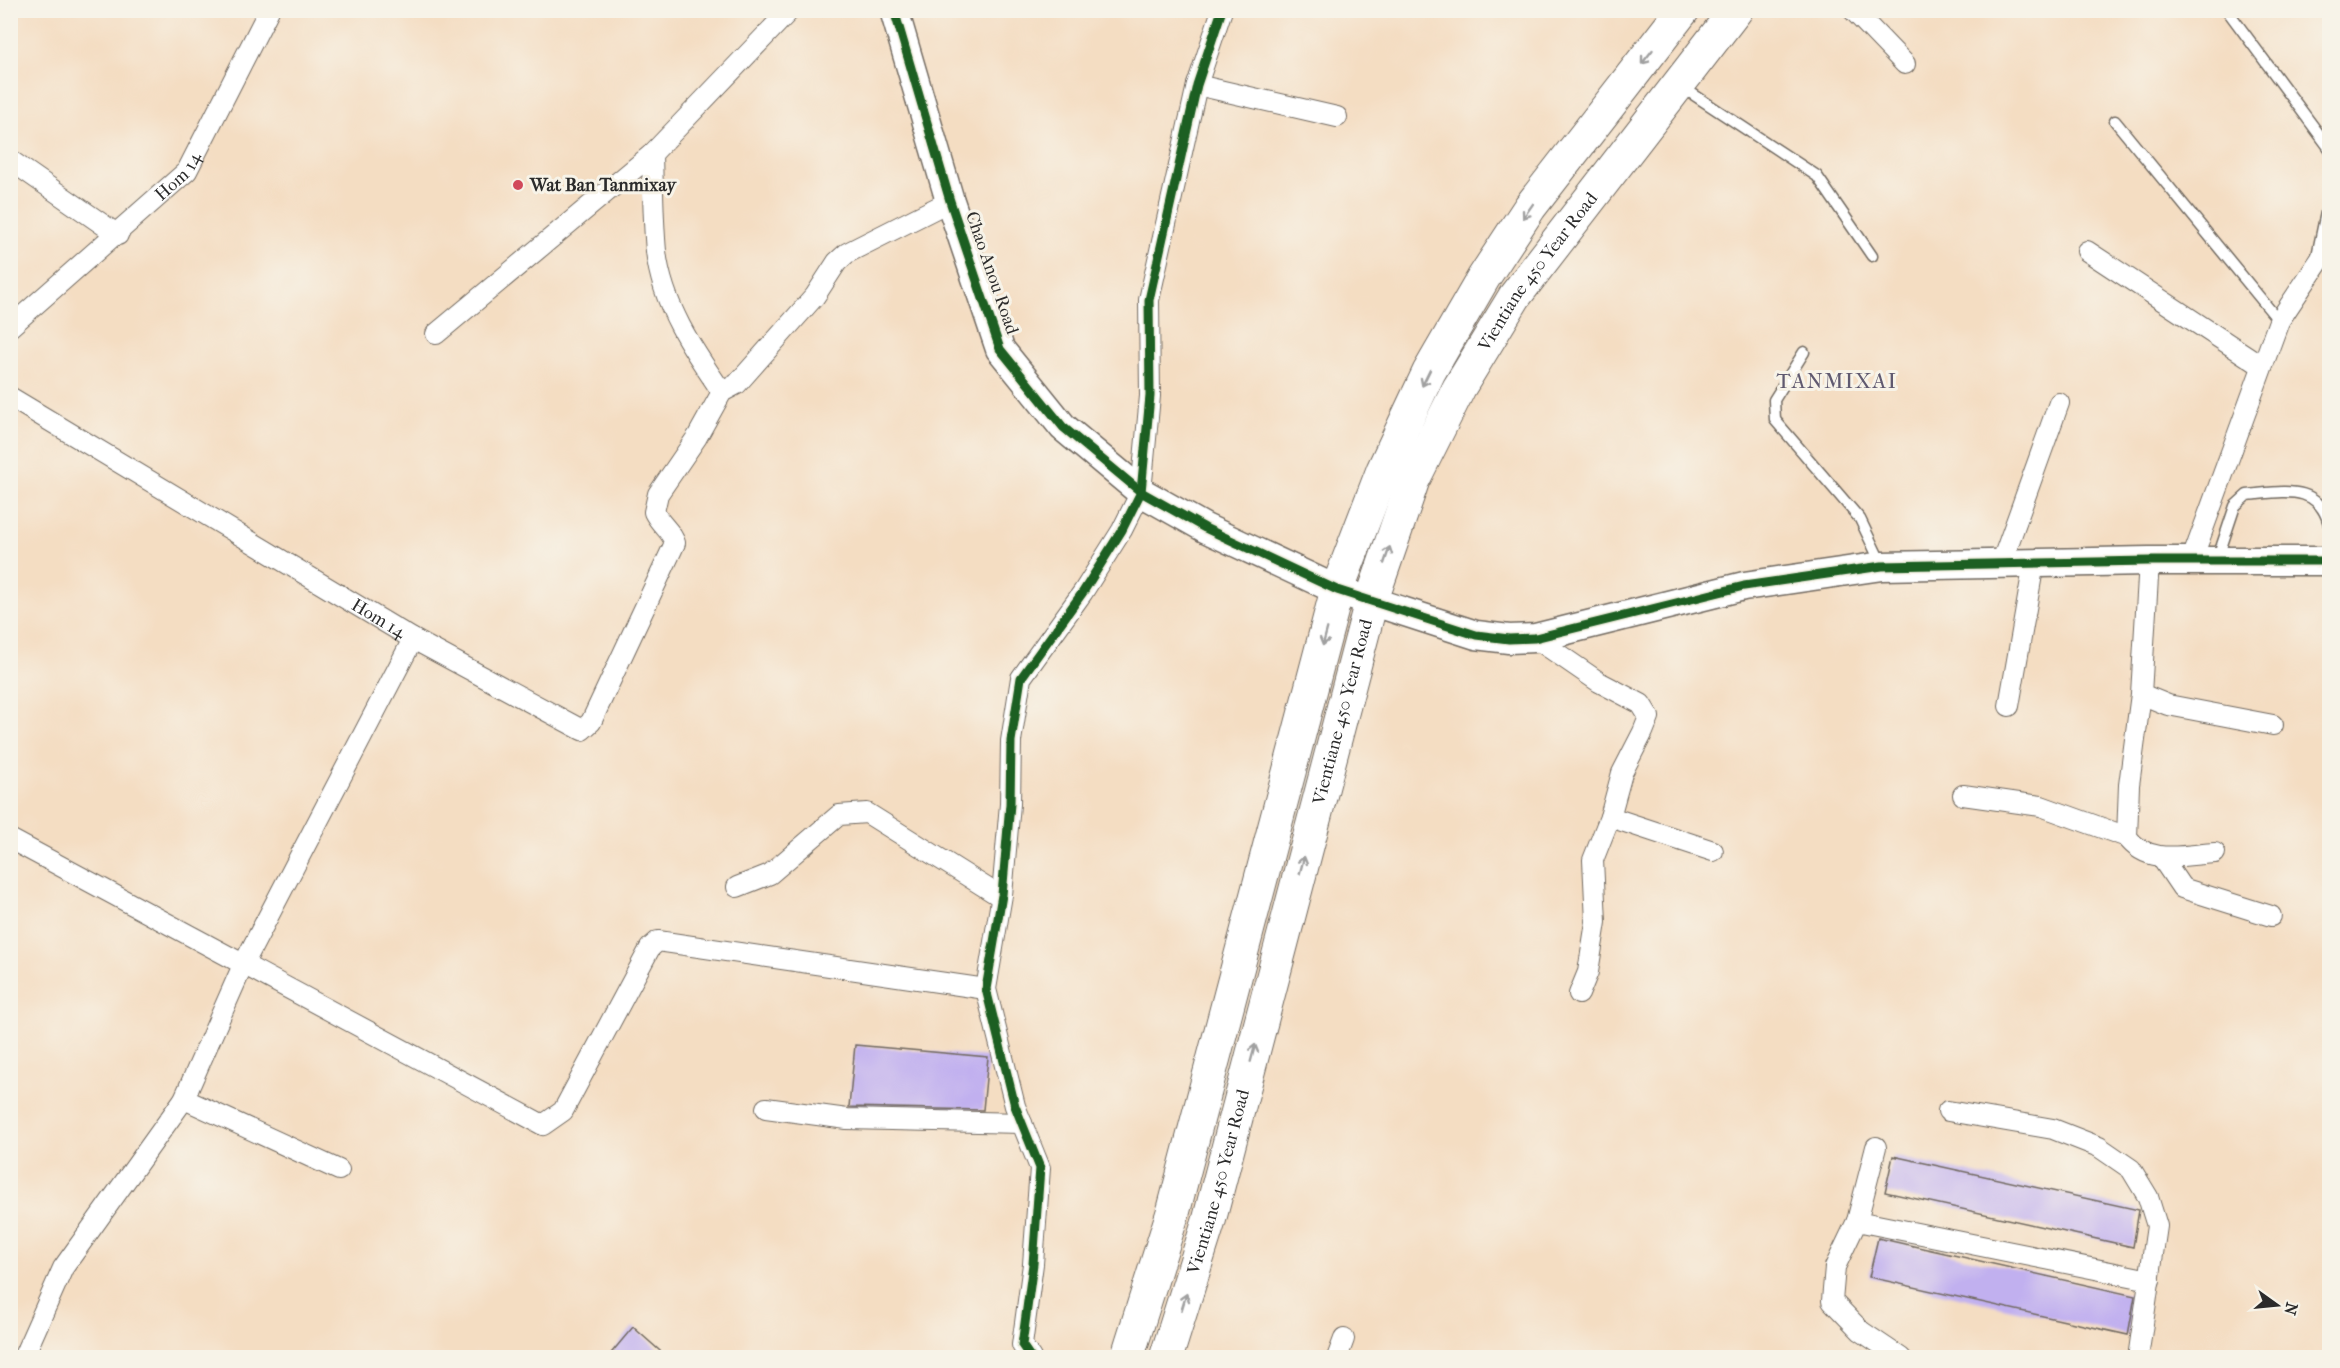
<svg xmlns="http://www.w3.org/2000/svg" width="2340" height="1368" font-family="'IM FELL French Canon',serif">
<rect width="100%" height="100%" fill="#f7f3e8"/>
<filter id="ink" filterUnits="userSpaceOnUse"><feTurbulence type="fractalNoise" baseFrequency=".0167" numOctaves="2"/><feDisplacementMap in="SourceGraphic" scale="12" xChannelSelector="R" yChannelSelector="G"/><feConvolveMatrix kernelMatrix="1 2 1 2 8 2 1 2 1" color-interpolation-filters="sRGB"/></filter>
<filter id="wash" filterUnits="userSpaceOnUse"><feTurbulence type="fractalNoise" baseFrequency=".008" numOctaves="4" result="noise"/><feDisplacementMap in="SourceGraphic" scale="24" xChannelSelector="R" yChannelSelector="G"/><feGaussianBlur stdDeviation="1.35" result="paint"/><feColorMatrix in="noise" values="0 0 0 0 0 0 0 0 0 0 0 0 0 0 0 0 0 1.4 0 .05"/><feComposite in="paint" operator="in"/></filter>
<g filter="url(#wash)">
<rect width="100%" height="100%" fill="#f4ddc2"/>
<g id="blocks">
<g fill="#c1b0ef">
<path d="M855,1045l133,12 -5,53 -134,-3z"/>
<path d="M1893,1156l246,54 -6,37 -248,-55z"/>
<path d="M1878,1238l257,58 -7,39 -259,-58z"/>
<path d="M633,1327l35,31h-61z"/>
</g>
</g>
</g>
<g filter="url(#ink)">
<use href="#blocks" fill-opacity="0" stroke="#716960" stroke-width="1.5"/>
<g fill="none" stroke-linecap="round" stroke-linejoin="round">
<g stroke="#716960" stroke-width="13">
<g id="lane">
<path d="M2227,10l103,139"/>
<path d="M1682,87l135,89 55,80"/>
<path d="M2115,121l164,200"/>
<path d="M2317,256l13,-63"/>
<path d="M1804,352l-30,48 1,20 85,99 22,46"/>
<path d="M2217,560l18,-54 12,-11c36,-3 73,-13 83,33"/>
</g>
</g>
<g stroke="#716960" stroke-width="22">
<g id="street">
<path d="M1853,10l52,54"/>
<path d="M1197,85l140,32"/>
<path d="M652,154c1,32 1,65 4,97 6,54 37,99 66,141"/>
<path d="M10,160l108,75"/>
<path d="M2087,251l175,115"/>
<path id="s1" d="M10,327l177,-156 82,-161"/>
<path d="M436,334l216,-180 138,-144"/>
<path id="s2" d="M10,397l403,242 169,91 9,-8 84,-179c-4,-13 -14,-17 -21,-31l4,-18 39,-57 25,-45 15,-8 78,-88 22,-34 10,-9 103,-52"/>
<path d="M2149,561l-8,133 -12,91 -2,52c21,29 57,18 88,16"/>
<path d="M2191,562l88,-241 51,-76"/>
<path d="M2001,564l58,-161"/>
<path d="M1535,638l64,44 42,22 8,13 -6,15 -21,41 -12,44 -17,43 3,62 -8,50 -9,22"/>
<path d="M2141,694l27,11 105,20"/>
<path d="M2009,706l25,-143"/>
<path d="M1963,795l78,11 86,31"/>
<path d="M1610,817l103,34"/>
<path d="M10,839l533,286 20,-14 87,-163 8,-7 328,48"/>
<path d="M2161,857l21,31 89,28"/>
<path d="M737,887l33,-13 69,-59 28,-2 134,84"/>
<path d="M184,1099l155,71"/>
<path d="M766,1108l81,11 175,4"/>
<path d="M1948,1111l105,18 46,18 32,22 17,28 9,29 -19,132"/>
<path d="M1876,1147l-19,74 293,59"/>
<path d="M1857,1221l-22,46 -3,34 29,30 40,27"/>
<path d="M23,1358l40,-90 121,-169 59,-134 170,-326"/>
<path d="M1031,1358l-9,-13 11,-81 7,-96 -25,-62 -29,-117 16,-94 8,-91 1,-63 10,-63 62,-86 39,-62 19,-38 9,-96 -1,-96 48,-215 25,-75"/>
<path d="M1337,1358l7,-19"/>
</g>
</g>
<g stroke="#716960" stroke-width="31">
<path id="secondary" d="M894,10l56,191 50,148 63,78 78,65 64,36 132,62 139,45 33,4 26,-1 209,-52 138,-20 267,-5h181"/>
</g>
<g stroke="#716960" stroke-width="35">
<g id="highway">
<path d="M1127,1358l47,-149 163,-619 46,-120 46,-98 55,-95 46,-70 153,-197"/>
<path id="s3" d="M1166,1358l43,-137 162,-619 42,-122 46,-92 56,-92 221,-286"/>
</g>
</g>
<use href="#lane" stroke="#fff" stroke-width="10"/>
<use href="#street" stroke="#fff" stroke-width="20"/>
<use href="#secondary" stroke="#fff" stroke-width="28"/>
<use href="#highway" stroke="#fff" stroke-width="33"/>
<g stroke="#f7f3e8" stroke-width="13">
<g id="cycleway">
<path d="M894,10l56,191 50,148 63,78 78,65 64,36 132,62 139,45 33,4 26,-1 209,-52 138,-20 267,-5h181"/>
<path d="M1031,1358l-9,-13 11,-81 7,-96 -25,-62 -29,-117 16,-94 8,-91 1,-63 10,-63 62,-86 39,-62 19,-38 9,-96 -1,-96 48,-215 25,-75"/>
</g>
</g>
<use href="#cycleway" stroke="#1b5e20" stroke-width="9"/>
</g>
<defs><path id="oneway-shaft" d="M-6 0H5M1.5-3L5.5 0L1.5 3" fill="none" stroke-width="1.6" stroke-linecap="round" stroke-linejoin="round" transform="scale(1.5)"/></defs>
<g stroke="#a0a0a0">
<use href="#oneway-shaft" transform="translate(1647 57) rotate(128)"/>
<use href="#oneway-shaft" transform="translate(1528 211) rotate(125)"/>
<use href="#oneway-shaft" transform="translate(1426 378) rotate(116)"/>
<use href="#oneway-shaft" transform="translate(1387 555) rotate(-71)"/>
<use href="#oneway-shaft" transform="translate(1325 637) rotate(105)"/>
<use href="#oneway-shaft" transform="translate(1302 865) rotate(-75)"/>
<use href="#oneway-shaft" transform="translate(1253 1053) rotate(-75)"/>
<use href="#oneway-shaft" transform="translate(1184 1302) rotate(-73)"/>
</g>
</g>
<circle fill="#d1495b" stroke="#f7f3e8" stroke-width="2" cx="518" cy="185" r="6"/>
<g text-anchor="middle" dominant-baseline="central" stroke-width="6" stroke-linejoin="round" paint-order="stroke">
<g font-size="18" fill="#2b2b2b" stroke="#f7f3e8">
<text stroke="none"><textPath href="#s1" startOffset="226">Hom 14</textPath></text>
<text stroke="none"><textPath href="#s3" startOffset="1156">Vientiane 450 Year Road</textPath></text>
<text transform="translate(992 273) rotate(71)">Chao Anou Road</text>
<text stroke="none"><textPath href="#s2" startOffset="430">Hom 14</textPath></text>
<text stroke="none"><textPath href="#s3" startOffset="670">Vientiane 450 Year Road</textPath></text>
<text stroke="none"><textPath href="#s3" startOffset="184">Vientiane 450 Year Road</textPath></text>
</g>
<g font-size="18" font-weight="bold" fill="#2b2b2b" stroke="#f7f3e8" text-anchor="start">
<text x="530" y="185">Wat Ban Tanmixay</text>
</g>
<g font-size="21" letter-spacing="1.5" fill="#605a70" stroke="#f7f3e8">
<text x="1837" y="381">TANMIXAI</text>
</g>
</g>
<rect width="2340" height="1368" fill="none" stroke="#f7f3e8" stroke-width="36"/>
<g transform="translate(2277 1305) rotate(105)" stroke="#f7f3e8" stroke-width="4.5" paint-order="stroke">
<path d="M0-4.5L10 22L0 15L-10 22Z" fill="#2b2b2b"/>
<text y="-9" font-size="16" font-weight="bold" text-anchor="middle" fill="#2b2b2b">N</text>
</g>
</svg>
